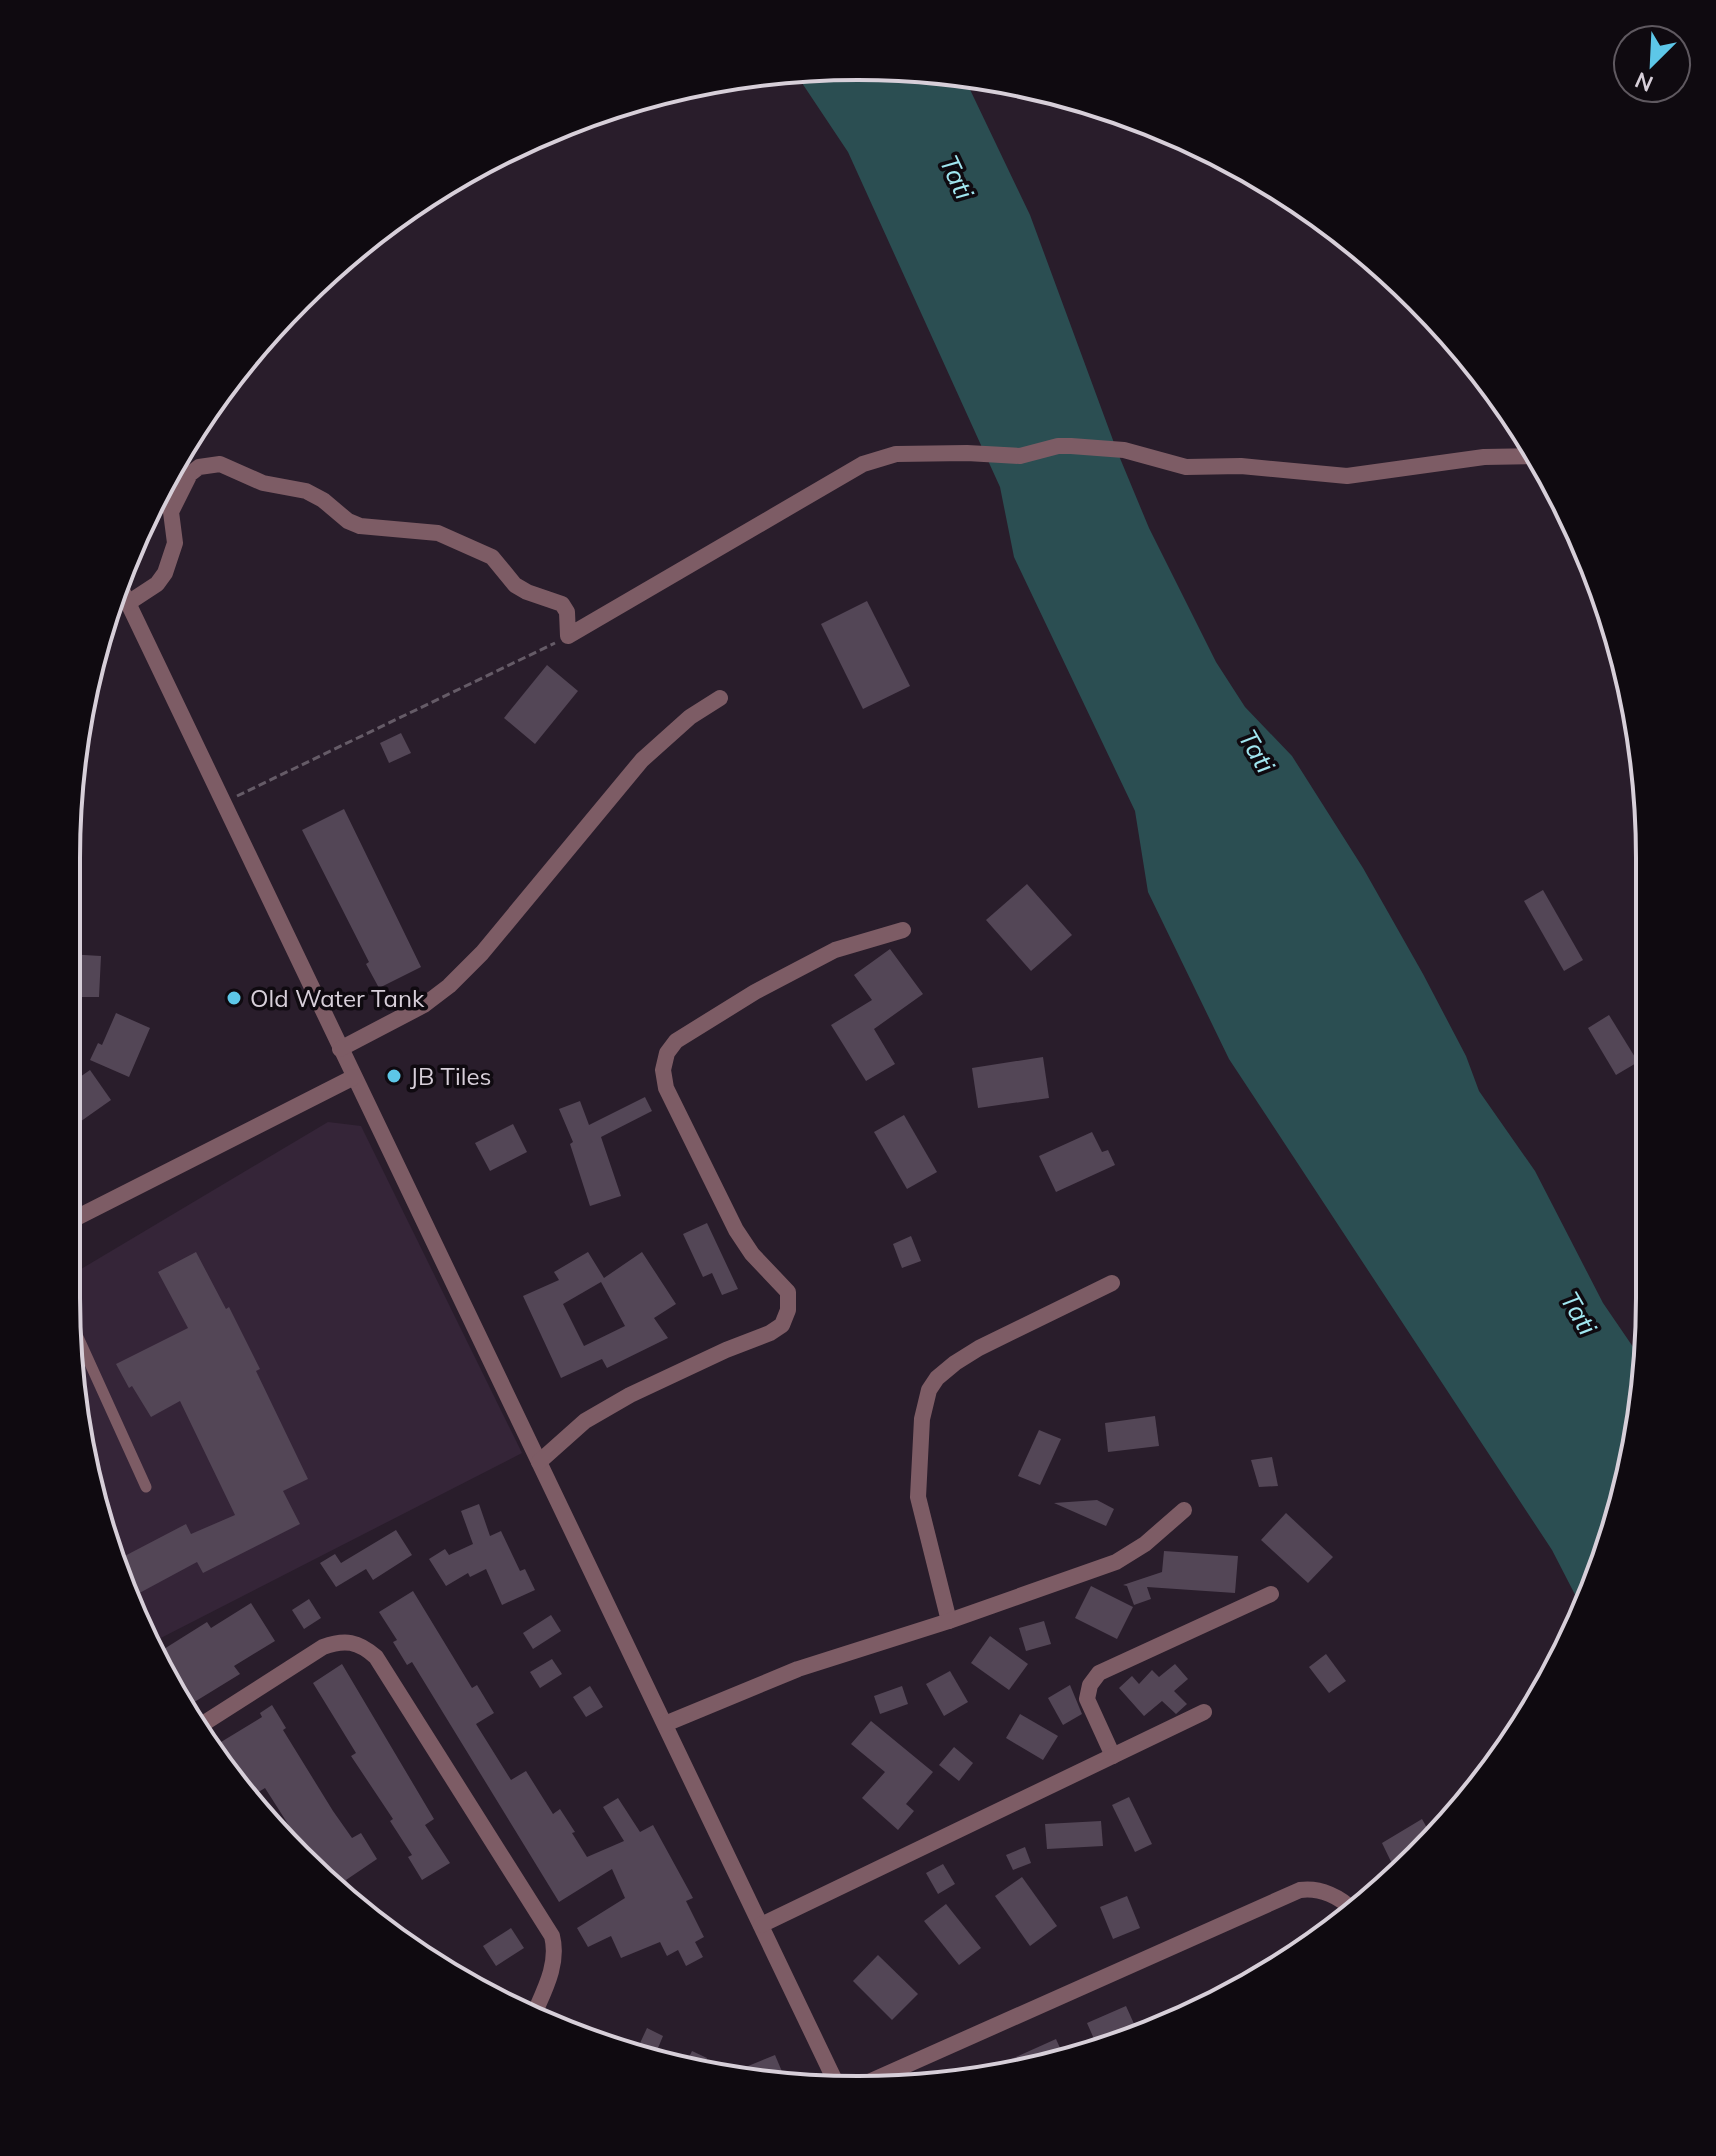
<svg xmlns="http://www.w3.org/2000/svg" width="1716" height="2156" font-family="Mulish,sans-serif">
<rect width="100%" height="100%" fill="#291d2b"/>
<path fill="#352538" d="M328,1122l33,4 161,327 -371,190 -58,-140 -27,-205v-20z"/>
<path fill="#2b4e52" d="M910,68l54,9 66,138 87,236 32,77 67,134 29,45 47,49 71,112 60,106 43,82 13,35 56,80 68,132 41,60 -9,89 -45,149 -6,11 -32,-62 -323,-491 -81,-167 -13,-81 -121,-254 -14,-70 -152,-335 -54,-81z"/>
<g fill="#534656" fill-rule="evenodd">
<path d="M867,601l43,85 -47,23 -42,-85z"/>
<path d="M547,665l31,26 -43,53 -31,-26z"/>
<path d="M401,733l10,20 -22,10 -9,-20z"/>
<path d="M344,809l77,158 -42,21 -13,-24 3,-2 -67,-132z"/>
<path d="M1027,884l45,51 -41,36 -45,-51z"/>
<path d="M1543,890l40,70 -19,11 -40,-70z"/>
<path d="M890,949l33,45 -49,35 21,35 -29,17 -35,-56 41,-25 -18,-25z"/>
<path d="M67,954l34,2 -2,41h-18v-19l-14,-1z"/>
<path d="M116,1013l34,15 -21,49 -39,-17 8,-17 4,2z"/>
<path d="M1609,1015l29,47 -22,13 -28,-47z"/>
<path d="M1043,1057l6,41 -71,10 -6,-40z"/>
<path d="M90,1070l21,30 -44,31v-45z"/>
<path d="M645,1097l7,14 -51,26 20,59 -31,10 -20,-62 3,-2 -14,-33 21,-8 9,24z"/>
<path d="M904,1115l33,57 -30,17 -33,-57z"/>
<path d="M513,1124l14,28 -37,19 -15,-28z"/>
<path d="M1092,1132l10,20 6,-2 7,15 -59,27 -17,-36z"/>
<path d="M707,1223l31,66 -16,6 -10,-22 -9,4 -20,-43z"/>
<path d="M911,1236l10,25 -19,7 -9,-24z"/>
<path d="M196,1252l30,57 3,-2 31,62 -4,2 52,108 -25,12 17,33 -97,49 -6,-11 -65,35 -15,-37 69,-36 5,10 44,-19 -55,-114 -29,16 -19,-31 -3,2 -13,-24 72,-36 -30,-56z"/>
<path d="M588,1252l16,26 38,-26 34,52 -22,14 14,20 -61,30 -5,-9 -41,19 -38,-82 36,-16 -5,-8zM601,1282l24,44 -41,20 -21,-42z"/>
<path d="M1155,1416l4,30 -51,6 -3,-29z"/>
<path d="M1039,1430l22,9 -21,46 -22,-9z"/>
<path d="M1272,1457l6,29 -19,1 -8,-27z"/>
<path d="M1097,1500l17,9 -8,17 -52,-23z"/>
<path d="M479,1504l11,32 11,-5 19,40 5,-2 10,21 -33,15 -16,-36 -16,8 -2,-4 -22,13 -17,-27 16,-10 4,6 24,-11 -12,-33z"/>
<path d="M1286,1513l47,44 -25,26 -47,-43z"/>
<path d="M396,1530l16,25 -39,25 -7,-11 -30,18 -16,-24 15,-9 6,9z"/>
<path d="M1164,1551l74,5 -3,37 -88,-6 4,12 -17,6 -7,-19 -4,-1 39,-13z"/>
<path d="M1091,1586l42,21 -16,32 -42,-21z"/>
<path d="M413,1591l59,97 5,-3 17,28 -18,11 35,56 15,-9 27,43 7,-5 15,23 -3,1 15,24 37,-16 -21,-34 15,-9 22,34 13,-7 40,73 -7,3 18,36 -9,5 8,15 -17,9 -8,-16 -11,6 -7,-14 -39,16 -10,-22 -23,11 -11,-19 48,-30 -13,-29 -53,33 -147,-240 -5,3 -14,-23 4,-2 -18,-28z"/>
<path d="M309,1599l12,19 -17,11 -12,-19z"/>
<path d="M251,1603l24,38 -41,25 6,8 -57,35 -15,-24 -12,-31 51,-32 4,6z"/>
<path d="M551,1615l10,16 -28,18 -10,-16z"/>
<path d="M1044,1621l7,23 -25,7 -7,-23z"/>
<path d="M990,1636l38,28 -19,26 -38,-27z"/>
<path d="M1326,1654l20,27 -17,12 -20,-26z"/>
<path d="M552,1659l10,15 -22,14 -10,-16z"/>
<path d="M342,1664l92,155 -9,6 25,38 -28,17 -14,-23 4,-2 -22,-34 3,-2 -42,-63 5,-3 -43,-70z"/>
<path d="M1175,1664l13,15 -14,12 13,13 -11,10 -14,-13 -18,15 -25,-28 13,-12 7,8 13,-14 7,7z"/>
<path d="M950,1671l18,31 -24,14 -18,-32z"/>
<path d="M1070,1685l12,29 -19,11 -15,-27z"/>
<path d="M590,1686l13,21 -17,10 -13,-20z"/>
<path d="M902,1686l6,18 -28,10 -6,-18z"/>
<path d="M272,1705l14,23 -3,2 50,81 19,27 9,-5 16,26 -31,21 15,26 -60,-45 -13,-22 7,-4 -30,-47 -13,8 -13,-20 3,-1 -21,-33 41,-25 -2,-4z"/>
<path d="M1020,1714l38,22 -15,24 -37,-22z"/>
<path d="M871,1721l62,51 -27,32 8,7 -16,19 -36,-32 23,-26 -34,-28z"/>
<path d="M954,1747l19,16 -14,18 -20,-16z"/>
<path d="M1129,1797l23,47 -17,8 -23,-47z"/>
<path d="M1422,1819l9,16 -21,13 3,8 -16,18 -15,-31z"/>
<path d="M1101,1821l2,25 -56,3 -2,-25z"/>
<path d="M1025,1847l6,16 -18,7 -7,-15z"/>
<path d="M943,1864l12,20 -17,10 -12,-21z"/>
<path d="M1022,1877l35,49 -27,20 -35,-50z"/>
<path d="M1127,1896l13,32 -27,11 -13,-32z"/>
<path d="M946,1904l35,44 -22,17 -35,-44z"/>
<path d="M511,1928l13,20 -28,18 -13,-20z"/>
<path d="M878,1955l40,39 -26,26 -39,-39z"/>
<path d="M1126,2006l9,20 -11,5 3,6 -29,11 -11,-25z"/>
<path d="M647,2028l16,8 -5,12 29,13 5,-10 15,7 -5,11 -47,-6 -20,-9z"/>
<path d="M1056,2039l9,20 -11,5 -64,9 -1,-4z"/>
<path d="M775,2055l11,26 -55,-8z"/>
</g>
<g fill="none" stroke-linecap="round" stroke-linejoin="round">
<path stroke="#655b67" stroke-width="3" stroke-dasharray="8 4" stroke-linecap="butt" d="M237,796l318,-153"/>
<path stroke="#7d5c65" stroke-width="11" d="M68,1315l78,172"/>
<g stroke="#7d5c65" stroke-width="16">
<path d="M118,582l720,1505"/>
<path d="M128,603l29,-19 8,-11 10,-30 -4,-31 19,-38 9,-7 21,-3 43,19 43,8 17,9 25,21 12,5 78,7 54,24 23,28 12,7 35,12 5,8 1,24 295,-172 33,-10 71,-1 53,3 38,-10h13l53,4 62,17 55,-1 106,10 137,-19 56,-1"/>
<path d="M340,1049l84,-44 25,-19 33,-33 160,-193 48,-43 30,-19"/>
<path d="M66,1223l288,-146"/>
<path d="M539,1462l46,-41 45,-26 96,-45 44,-17 12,-8 6,-15v-18l-36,-38 -16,-24 -70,-142 -3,-18 4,-17 9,-12 79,-49 80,-42 68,-20"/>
<path d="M949,1621l-31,-124 4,-78 7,-29 8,-12 18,-15 24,-15 133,-65"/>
<path d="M665,1724l133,-55 151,-48 167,-59 29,-18 39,-34"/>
<path d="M198,1727l125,-80c22,-8 35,-6 53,10l176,279c7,27 -7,53 -18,78"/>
<path d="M1113,1756l-26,-57 3,-14 9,-12 172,-79"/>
<path d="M761,1925l443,-213"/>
<path d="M853,2089l447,-199c20,-3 41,7 55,22"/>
</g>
</g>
<g fill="#5dc7e8" stroke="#0f0a10" stroke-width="3">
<circle cx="234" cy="998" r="8"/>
<circle cx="394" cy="1076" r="8"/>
</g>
<g text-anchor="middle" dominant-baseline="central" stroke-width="7" stroke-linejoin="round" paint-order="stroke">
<g font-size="24" fill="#d7cfd9" stroke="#0f0a10" text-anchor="start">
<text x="250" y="998">Old Water Tank</text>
<text x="410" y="1076">JB Tiles</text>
</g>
<g font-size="26" font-style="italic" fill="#a1e7f1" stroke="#0f0a10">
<text transform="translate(957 177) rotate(65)">Tati</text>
<text transform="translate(1257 751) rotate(60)">Tati</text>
<text transform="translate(1579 1313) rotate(60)">Tati</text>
</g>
</g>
<path d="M0 0H1716V2156H0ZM858 80H858A778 778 0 0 1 1636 858V1298A778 778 0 0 1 858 2076H858A778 778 0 0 1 80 1298V858A778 778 0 0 1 858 80Z" fill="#0f0a10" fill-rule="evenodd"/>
<path fill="none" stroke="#d7cfd9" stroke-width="4" d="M858 80H858A778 778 0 0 1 1636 858V1298A778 778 0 0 1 858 2076H858A778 778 0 0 1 80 1298V858A778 778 0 0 1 858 80Z"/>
<g transform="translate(1652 64) rotate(204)"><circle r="38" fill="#0f0a10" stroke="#5f5960" stroke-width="2"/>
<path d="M0-6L14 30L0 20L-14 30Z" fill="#5dc7e8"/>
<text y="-12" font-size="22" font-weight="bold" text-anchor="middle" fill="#d7cfd9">N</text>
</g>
</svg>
